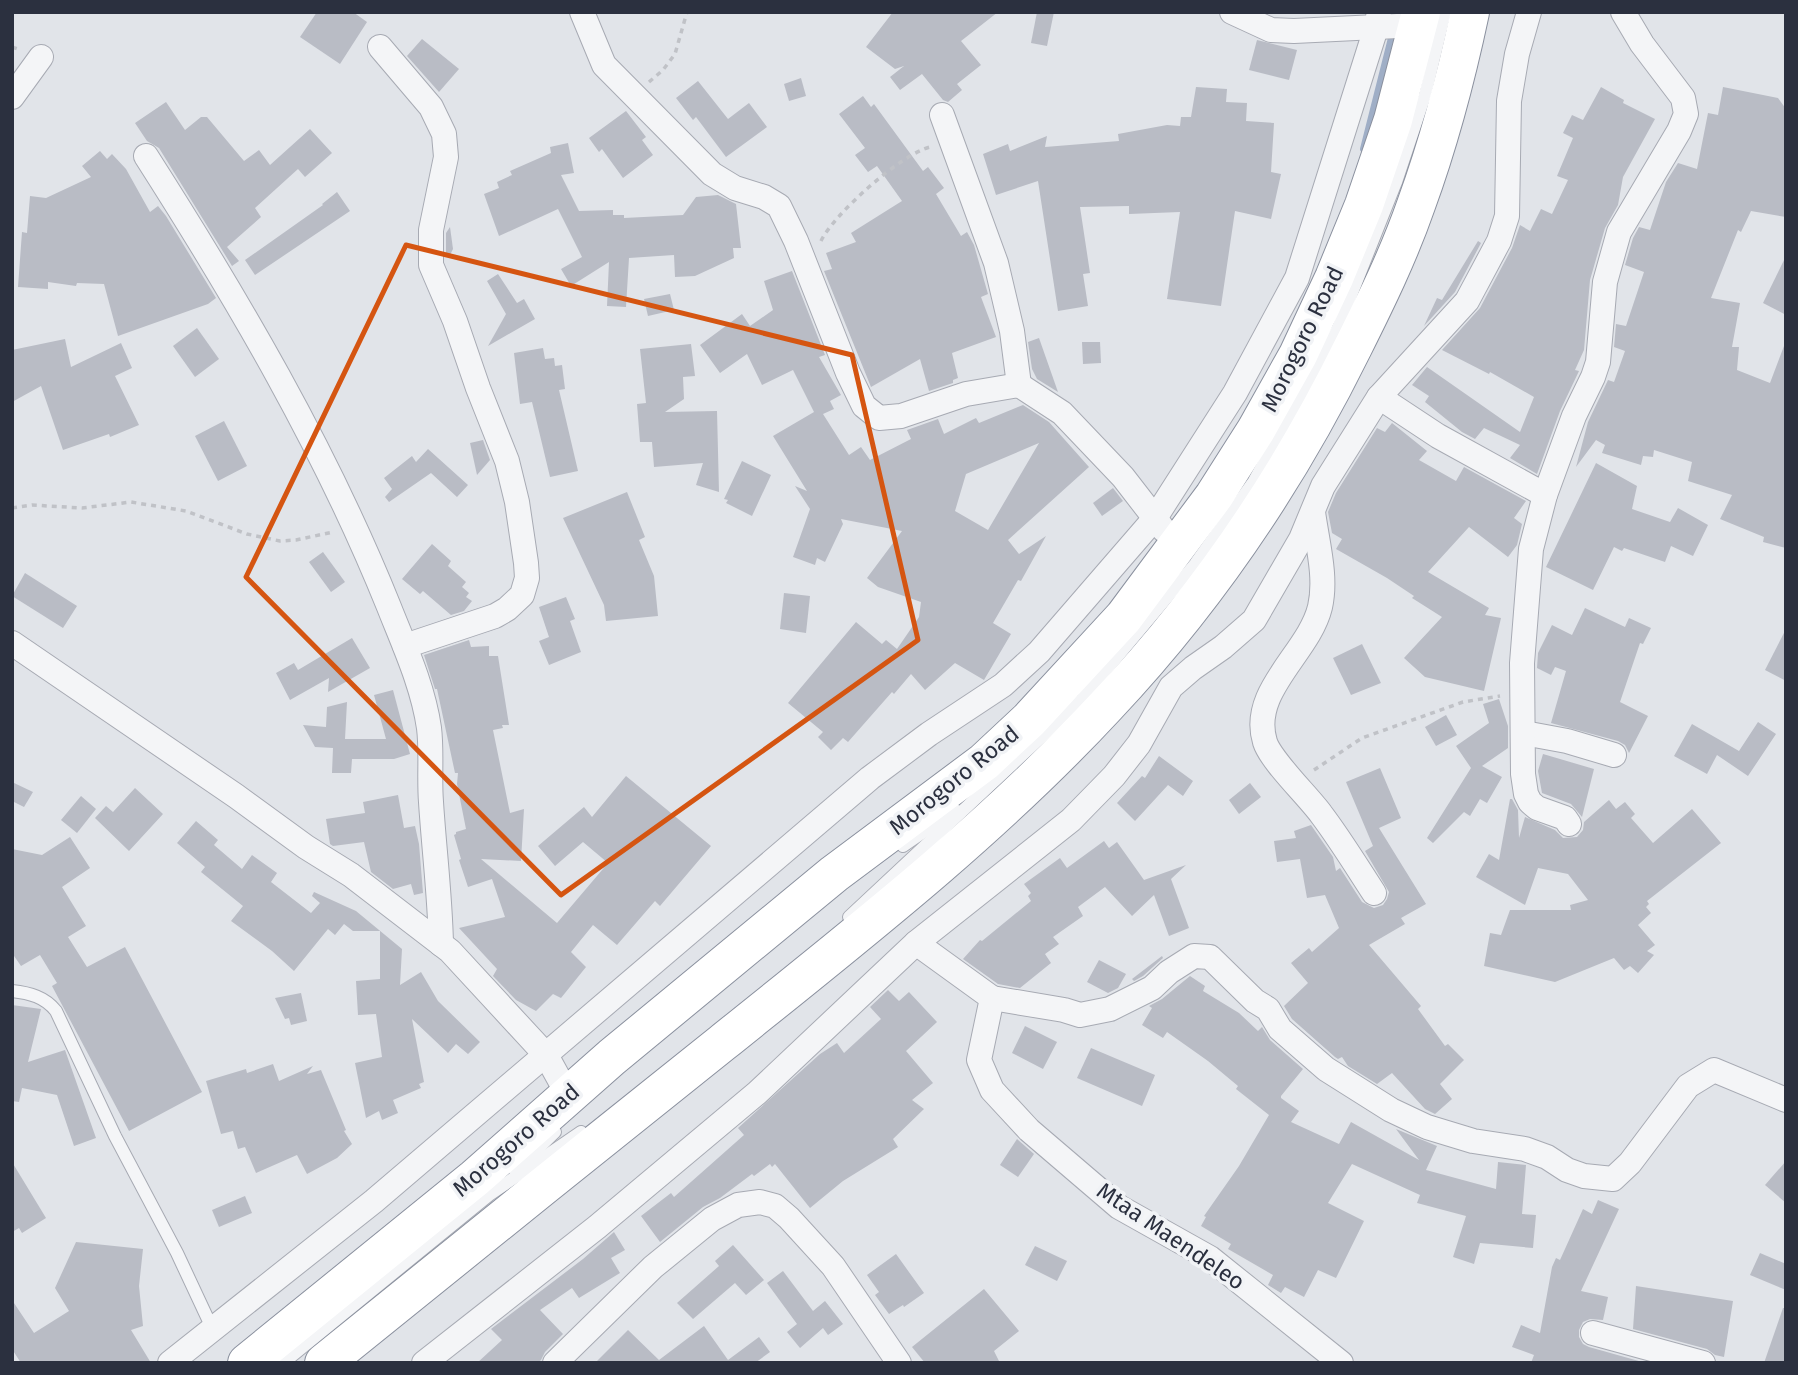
<svg xmlns="http://www.w3.org/2000/svg" width="1798" height="1375" font-family="'Fira Sans',sans-serif">
<rect width="100%" height="100%" fill="#e1e4e9"/>
<g fill="none" stroke-linecap="round" stroke-linejoin="round">
<path stroke="#9faec6" stroke-width="6" d="M1363,149l30,-119"/>
</g>
<g fill="#b9bcc5" fill-rule="evenodd">
<path d="M317,12h36l14,10 -27,42 -40,-27z"/>
<path d="M893,12h105l-37,29 20,24 -24,19 5,6 -14,12 -5,-2 -21,-26 -22,16 -10,-13 14,-11 -9,3 -29,-22z"/>
<path d="M1037,12h17l-7,34 -16,-3z"/>
<path d="M422,39l37,30 -20,23 -32,-36z"/>
<path d="M1257,40l40,10 -8,30 -40,-10z"/>
<path d="M801,78l5,18 -17,5 -5,-17z"/>
<path d="M698,81l30,38 21,-16 18,24 -41,30 -30,-40 -3,3 -17,-22z"/>
<path d="M1196,87l31,2 -1,13 21,1 -1,18 28,2 -3,49 10,2 -10,45 -36,-8 -14,95 -54,-7 13,-87 -51,2v-8l-49,1 10,66 -7,1 5,32 -30,5 -20,-130 -42,14 -13,-41 25,-10 2,7 37,-15 -2,11 74,-6 -1,-7 49,-9 13,1 1,-9h10z"/>
<path d="M1601,87l23,13 -1,3 32,16 -32,58 -5,28 -13,23 -15,52 -6,70 -9,20 4,1 -19,40 -23,63 -27,-16 10,-13 -36,-17 -9,11 -13,-7 -37,-30 4,-6 -17,-11 15,-18 93,65 14,-35 -44,-25 -1,2 -47,-24 38,-42 32,-60 8,-23 10,6 11,-22 11,5 16,-34 -11,-4 16,-38 -10,-5 9,-18 11,5z"/>
<path d="M1723,87l55,11 8,11v108l-35,-6 -10,21 -3,-2 -27,68 29,5 -8,44h7l-2,23 33,13 14,-37h2v202l-23,-6 1,-5 -44,-18 12,-24 -44,-14 4,-19 -38,-12 -1,7 -10,-1 -2,9 -39,-12 3,-8 -9,-5 -20,27 12,-45 20,-42 6,2 11,-31 -11,-4 2,-23 10,2 18,-54 -19,-7 8,-27 6,-11 11,3 16,-48 12,-19 19,6 11,-56 10,2z"/>
<path d="M863,96l8,11 3,-3 49,67 5,-4 16,21 -8,6 25,42 6,-4 7,13 14,49 -7,3 15,40 -44,16 6,25 -5,2v3l-24,8 -9,-32 -49,28 -47,-116 8,-2 -6,-16 30,-11 -5,-9 51,-32 -25,-35 -9,6 -13,-17 10,-7 -26,-34z"/>
<path d="M166,102l19,28 16,-13h6l37,44 15,-11 11,15 40,-36 22,24 -27,24 -7,-8 -43,39 6,9 -34,30 12,14 -7,5 -73,-118 -12,-7 -12,-18z"/>
<path d="M626,111l20,26 -4,3 11,15 -30,23 -21,-29 -3,3 -10,-14z"/>
<path d="M568,143l6,30 -13,2 18,36 34,-1v5h11v3l59,-3 13,-18 22,-2 18,9 5,44h-8l1,10 -39,18 -20,1 -1,-22 -45,3 -3,49 -19,-1 2,-44 -38,24 -10,-17 21,-12 -24,-48 -59,27 -15,-42 15,-6 -2,-6 15,-7 -2,-4 41,-18 -1,-6z"/>
<path d="M100,151l7,8 5,-5 14,15 24,43 8,-6 8,10 50,82 -8,6 -90,32 -14,-52 -27,-1 -1,3 -28,-4v7l-30,-2 4,-55 5,1 3,-37 16,2 45,-21 -9,-11z"/>
<path d="M337,192l13,19 -95,64 -10,-15 78,-55 -1,-1z"/>
<path d="M450,227l3,22 -3,6 -4,2v-24z"/>
<path d="M1478,241l3,2 -26,49 -31,34 13,-28 5,2z"/>
<path d="M1786,256v59l-23,-12z"/>
<path d="M792,271l33,84 -6,2 22,38 -11,6 4,8 -11,5 26,41 12,-8 9,13 41,-21 -4,-9 31,-11 6,15 32,-16 3,5 44,-18 26,17 40,45 -81,73 11,14 27,-18 -25,45 -3,-1 -25,43 18,11 -27,46 -29,-17 -30,27 -14,-16 -17,20 -2,-2 -44,50 -5,-4 -12,12 -13,-13 5,-5 -35,-29 68,-81 26,22 4,-4 11,9 22,-32 2,-15 -43,-15 -11,-9 35,-47 -61,-12 2,5 -18,38 -8,-4 -2,7 -22,-8 17,-48 -15,-23 12,5 -34,-55 41,-24 -21,-42 -31,15 -15,-31 -27,19 -20,-28 42,-31 8,12 23,-16 -9,-29zM1039,443l-51,87 -33,-19 11,-37z"/>
<path d="M498,274l19,29 7,-4 11,20 -47,27 18,-32 -19,-33z"/>
<path d="M670,294l4,16 -26,6 -4,-17z"/>
<path d="M197,328l22,31 -24,18 -22,-31z"/>
<path d="M1039,338l19,54 -21,-13 -5,-10 -4,-27z"/>
<path d="M65,339l6,28 50,-24 11,25 -17,8 24,49 -29,12 -1,-3 -46,16 -22,-64 -29,16v-52z"/>
<path d="M1082,342h18l1,21 -18,1z"/>
<path d="M691,344l4,32 -12,1 1,22 -19,13 52,-1 2,81 -23,-7 7,-22 -49,4 -2,-25h-12l-3,-38 9,-1 -6,-54z"/>
<path d="M543,348l2,11 9,-1 1,8 7,-1 3,24 -6,1 19,81 -28,6 -18,-75 -12,2 -6,-51z"/>
<path d="M224,421l23,45 -29,15 -23,-45z"/>
<path d="M1392,423l35,28 -8,9 37,21 8,-14 62,34 -12,17 8,6 -5,21 -9,12 -39,-30 -41,45 61,36 -4,7 16,3 -17,73 -59,-14 -21,-19 38,-41 -30,-19 2,-2 -27,-18 -51,-29 6,-10 -10,-6 -4,-21 8,-19 41,-65 8,4z"/>
<path d="M483,440l7,20 -13,15 -7,-32z"/>
<path d="M428,449l40,36 -11,12 -26,-24 -42,29 -4,-5 7,-8 -8,-11 28,-22 4,6z"/>
<path d="M742,461l29,14 -19,41 -26,-13 2,-3 -4,-1z"/>
<path d="M1596,463l41,23 -5,23 38,13 8,-14 30,17 -15,31 -22,-10 -6,16 -41,-14 -2,3 -8,-4 -21,43 -47,-23z"/>
<path d="M1113,488l10,13 -21,15 -9,-13z"/>
<path d="M627,492l18,45 -6,3 15,36 4,40 -52,5 -2,-16 -41,-87z"/>
<path d="M432,544l19,17 -3,5 18,16 -4,5 7,6 -3,4 6,4 -8,10 -13,4 -28,-24 -3,3 -18,-15z"/>
<path d="M323,552l22,30 -14,10 -22,-30z"/>
<path d="M25,573l52,33 -14,22 -51,-32z"/>
<path d="M784,593l26,3 -4,37 -26,-4z"/>
<path d="M566,597l9,22 -5,2 11,31 -32,13 -10,-24 10,-4 -10,-30z"/>
<path d="M1585,608l40,19 4,-9 22,10 -8,16 -3,-1 -20,59 28,14 -19,37 -4,-8 -7,-4 -67,-18 15,-52 -11,-4 -4,8 -14,-7 1,-15 14,-28 20,10z"/>
<path d="M1786,629v52l-21,-11z"/>
<path d="M352,638l18,30 -42,24 1,-14 -39,22 -14,-27 18,-10 4,7z"/>
<path d="M469,640l2,7 18,-1v10h9l11,69h-7l1,3 -10,2 17,83 14,-4 -3,52 -40,-2 76,64 51,-60 -25,-21 -28,24 -17,-20 46,-39 8,10 34,-41 85,70 -51,60 -5,-5 -38,44 -24,-20 -22,27 15,15 -25,31 -8,-4 -17,17 -20,-11 -23,-24 4,-7 -38,-41 46,-11 -13,-38 -24,8 -9,-27 2,-1 -7,-24 2,-1v-2l10,-3 -9,-45 1,-11h-3l-18,-84h-2l-11,-34z"/>
<path d="M1362,644l19,39 -30,12 -18,-37z"/>
<path d="M393,690l17,64 -16,5h-42l-1,14h-19l1,-25 -18,-1 -12,-22 23,2 1,-20 20,-5 -2,37h41l-12,-44z"/>
<path d="M1499,699l9,27v22l-26,18 20,11 -15,26 -7,-4 -10,17 -6,-4 -31,31 -6,-5 44,-70 -15,-22 33,-23 -6,-19z"/>
<path d="M1446,715l11,20 -21,11 -11,-19z"/>
<path d="M1758,722l18,12 -28,42 -31,-21 -10,19 -33,-18 18,-32 47,27z"/>
<path d="M1543,754l51,15 -12,48 -11,-13 -29,-11 -4,-22z"/>
<path d="M1159,756l34,25 -10,15 -15,-11 -33,36 -18,-18 25,-27 3,2z"/>
<path d="M1380,768l21,50 -22,10 47,76 -25,14 4,6 -36,21 52,61 -3,3 27,37 3,-2 16,16 -24,24 12,15 -17,15 -10,-5 -33,-36 -15,11 -29,-18 -6,-9 -4,2 -3,-2 -43,-38 -8,-13 24,-23 -17,-20 18,-15 3,4 27,-24 -14,-33 -18,3 -7,-39 -23,3 -3,-21 22,-3 -2,-7 17,-6 22,32 3,14 4,-3 22,34 12,6 9,-3 4,-6 2,-7 -24,-41 8,-5 -27,-64z"/>
<path d="M12,782l21,10 -9,15 -12,-6z"/>
<path d="M1250,783l11,14 -22,17 -10,-14z"/>
<path d="M135,788l28,26 -34,37 -34,-33 11,-12 7,6z"/>
<path d="M398,795l6,33 11,-2 4,18 4,49 -9,2 -3,-11 -18,5 -22,-17 -7,-30 -31,4 -3,-2 -4,-25 39,-6 -2,-11z"/>
<path d="M81,796l15,13 -19,24 -16,-13z"/>
<path d="M1510,799h2l6,11 1,28 6,-21 30,13 8,8 14,-1 6,-7 1,-8 25,-22 7,9 9,-7 10,12 -4,4 22,25 39,-34 29,34 -74,58 2,3 -3,3 5,6 -13,12 17,20 -8,6 7,4 -16,18 -8,-7 -6,4 -10,-12 -59,24 -71,-16 6,-33 11,2 9,-25h61l-1,-5 18,-5 -20,-26 -30,-6 -13,37 -49,-28 13,-23 10,6z"/>
<path d="M196,821l22,19 -4,5 28,24 10,-14 25,18 -6,9 40,31 9,-10 -8,-7 2,-4 42,19 46,38 -2,36 21,-13 17,29 42,41 -12,12 -12,-10 -8,9 -36,-34 12,63 -5,2 2,4 -28,12 5,13 -16,7 -3,-9 -13,7 -11,-55 27,-6 -6,-43 -18,1 -2,-34 24,-2v-48h-27l-9,-7 -9,11 -7,-6 -34,42 -22,-20 -41,-30 12,-15 -42,-34 4,-5 -28,-24z"/>
<path d="M70,837l20,31 -28,19 24,39 -18,11 19,30 38,-20 77,145 -73,39 -77,-145 5,-3 -17,-28 -19,11 -9,-13v-104l30,6z"/>
<path d="M1104,841l5,7 8,-6 27,38 42,-15 -15,14 18,49 -20,8 -15,-41 -22,21 -27,-29 -27,20 5,9 -30,21 6,7 -14,10 6,9 -31,25 -22,-4 -35,-25 17,-19 2,1 49,-40 -3,-5 3,-3 -7,-9 36,-26 7,10z"/>
<path d="M1162,956l1,2 -20,18 -9,5 -2,-2z"/>
<path d="M1099,960l27,14 -8,14 -10,5 -21,-11z"/>
<path d="M1190,976l15,10 -2,5 36,22 19,18 4,-4 8,13 33,29 -22,27v2l18,13 -8,11 48,22 12,-22 68,38 -23,-31 41,17 -11,24 70,19 2,-27 28,3 -4,49 14,1 -3,33 -53,-5 -6,21 -21,-7 13,-41 -49,-13 3,-8 -68,-31 -24,39 36,18 -28,57 -18,-8 -14,27 -19,-10 -4,6 -13,-8 5,-10 -45,-26 3,-5 -30,-18 5,-9 -2,-1 35,-50 30,-51 -33,-26 2,-3 -30,-25 -41,-29 -4,6 -21,-13 10,-17 -3,-2 13,-7z"/>
<path d="M888,990l11,11 10,-9 28,30 -31,29 27,32 -21,17 12,9 -31,30 5,8 -55,34 -33,27 -35,-44 -3,3 -2,-3 -16,12 -2,-2 -32,24 -17,9 -43,35 -19,-26 30,-23 3,4 70,-62 -6,-7 82,-74 17,-11 7,10 37,-34 -11,-12z"/>
<path d="M301,993l6,28 -16,4 -2,-7 -4,1 -10,-21z"/>
<path d="M12,1005l29,4 -13,53 37,-12 31,88 -22,8 -17,-51 -35,-7 -3,14 -7,-1z"/>
<path d="M1025,1026l32,16 -14,27 -31,-16z"/>
<path d="M1091,1048l64,27 -13,31 -65,-28z"/>
<path d="M273,1064l6,17 34,-15 -6,8 14,-4 25,60 -2,1 8,13 -15,14 -30,16 -10,-19 -41,18 -11,-26 -7,2 -5,-18 -12,3 -15,-53 40,-12 1,4z"/>
<path d="M1017,1139l17,15 -16,23 -18,-12z"/>
<path d="M1786,1161v42l-21,-18z"/>
<path d="M12,1162l34,56 -24,15 -3,-5 -7,4z"/>
<path d="M245,1196l7,17 -33,14 -7,-17z"/>
<path d="M1598,1200l21,9 -38,82 27,6 -5,23 -13,-1 -7,3 -4,8v7l4,7 6,3 57,16h-115l3,-8 -22,-8 9,-22 19,8 12,-66 4,-9 4,2 23,-51 9,5z"/>
<path d="M614,1232l11,18 -14,8 9,15 -41,25 -7,-10 -32,22 23,24 -18,18 -4,8 -4,3h-60l25,-23 -11,-11 92,-70z"/>
<path d="M76,1242l67,7 -4,37 4,40 -12,4 20,33h-130l-9,-14v-49l22,33 35,-22 -14,-23z"/>
<path d="M733,1245l31,35 -18,15 -11,-12 -42,36 -16,-16 42,-37 -4,-5z"/>
<path d="M1035,1246l32,15 -10,20 -32,-16z"/>
<path d="M1760,1253l26,11v26l-36,-15z"/>
<path d="M896,1254l28,39 -20,14 -1,-2 -14,9 -14,-19 4,-3 -12,-17z"/>
<path d="M783,1271l30,40 12,-10 18,23 -15,11 -5,-7 -23,20 -13,-16 10,-8 -30,-41z"/>
<path d="M1636,1286l97,15 -9,56 -9,-2 -8,-6 -74,-20z"/>
<path d="M984,1289l35,42 -25,20 6,12h-75l-13,-16z"/>
<path d="M1783,1308h3v55h-22z"/>
<path d="M704,1326l24,34 31,-23 11,15 -15,11h-160l33,-33 31,30z"/>
</g>
<g fill="none" stroke-linecap="round" stroke-linejoin="round">
<g stroke="#a7aab3" stroke-width="14">
<g id="service">
<path d="M903,846l52,-36"/>
<path d="M849,917l232,-217 114,-136 59,-83 84,-153 58,-146 29,-87 20,-83"/>
<path d="M12,991c18,2 33,6 44,20l59,125 62,117 36,77"/>
<path d="M515,1171l40,-39"/>
<path d="M283,1363l206,-168 92,-63"/>
</g>
</g>
<g stroke="#a7aab3" stroke-width="26">
<g id="minor">
<path d="M582,12l22,53 108,109 23,14 29,9 15,9 17,35 52,132 16,33 15,12 22,-2 65,-22 53,-9 43,28 61,64 41,53"/>
<path d="M1232,12l39,18 23,1 124,-6"/>
<path d="M380,47l51,60 13,27 2,23 -15,73v35l24,56 23,67 29,73 10,41 9,61 1,15 -5,17 -15,14 -12,7 -90,30"/>
<path d="M12,97l29,-40"/>
<path d="M942,115l54,148 16,68 7,54"/>
<path d="M146,156c92,144 179,292 243,451 15,38 34,79 40,121 3,24 0,49 2,74 3,47 9,94 10,142"/>
<path d="M1379,397l59,39 107,59"/>
<path d="M1313,512c4,30 14,65 7,95 -11,46 -71,84 -55,135 6,19 43,54 56,72 19,25 36,53 53,79"/>
<path d="M12,643l224,153 70,51 45,28 99,76 96,104 22,40"/>
<path d="M1524,733l43,8 47,14"/>
<path d="M1569,824l-4,-6 -28,-10 -7,-6 -4,-8 -3,-20 -1,-111 9,-114 14,-54 29,-79 19,-39 5,-15 7,-80 14,-50 60,-101 7,-17 -3,-16 -41,-54 -19,-32"/>
<path d="M916,943l76,55 -13,62 13,30 37,40 90,77 91,51 131,105"/>
<path d="M992,998l72,12 16,5 30,-6 42,-21 17,-16 25,-16 16,1 45,44 13,8 12,20 46,40 65,41 36,17 46,14 52,8 22,8 20,13 17,6 29,3 17,-16 58,-77 26,-16 72,30"/>
<path d="M1593,1333l110,30"/>
<path d="M170,1363l204,-162 496,-423 59,-44 74,-49 36,-33 116,-134 80,-125 62,-115 79,-250 3,-16"/>
<path d="M424,1363l173,-136 160,-134 159,-150 155,-123 43,-44 25,-32 32,-57 22,-19 30,-21 31,-27 47,-81 22,-53 56,-89 88,-96 32,-60 8,-25 2,-115 8,-47 12,-42"/>
<path d="M555,1363l98,-96 59,-48 26,-14 22,-3 15,4 14,12 44,48 66,97"/>
</g>
</g>
<g stroke="#8a909e" stroke-width="40">
<g id="trunk">
<path d="M247,1363l228,-185 137,-121 222,-183 150,-112 45,-42 95,-103 90,-121 42,-66 42,-75 36,-77 30,-73 29,-85 28,-108"/>
<path d="M324,1363c132,-107 265,-214 398,-320 133,-107 268,-212 384,-337 101,-107 182,-227 247,-359 23,-46 46,-93 63,-142 23,-63 40,-127 54,-193"/>
</g>
</g>
<g stroke="#c0c2c7" stroke-width="3.5" stroke-dasharray="5 5" stroke-linecap="butt">
<path d="M12,47l9,3"/>
<path d="M649,82l14,-12 12,-16 12,-42"/>
<path d="M821,241c13,-27 80,-87 109,-94"/>
<path d="M12,508l20,-3 50,3 49,-6 55,9 61,23 33,7 16,-1 37,-8"/>
<path d="M1314,770l48,-32 101,-36 37,-6"/>
</g>
<use href="#service" stroke="#f4f5f7" stroke-width="12"/>
<use href="#minor" stroke="#f4f5f7" stroke-width="24"/>
<use href="#trunk" stroke="#fff" stroke-width="38"/>
</g>
<path fill="none" stroke="#d55511" stroke-width="5" stroke-linejoin="round" d="M406,245l446,110 66,285 -357,255 -315,-318z"/>
<g text-anchor="middle" dominant-baseline="central" stroke-width="7" stroke-linejoin="round" paint-order="stroke">
<g font-size="23" fill="#2b303f" stroke="#f1f3f6">
<text transform="translate(1302 339) rotate(-64)">Morogoro Road</text>
<text transform="translate(954 780) rotate(-39)">Morogoro Road</text>
<text transform="translate(516 1140) rotate(-41)">Morogoro Road</text>
<text transform="translate(1171 1236) rotate(34)">Mtaa Maendeleo</text>
</g>
</g>
<rect width="1798" height="1375" fill="none" stroke="#2b303f" stroke-width="28"/>
</svg>
